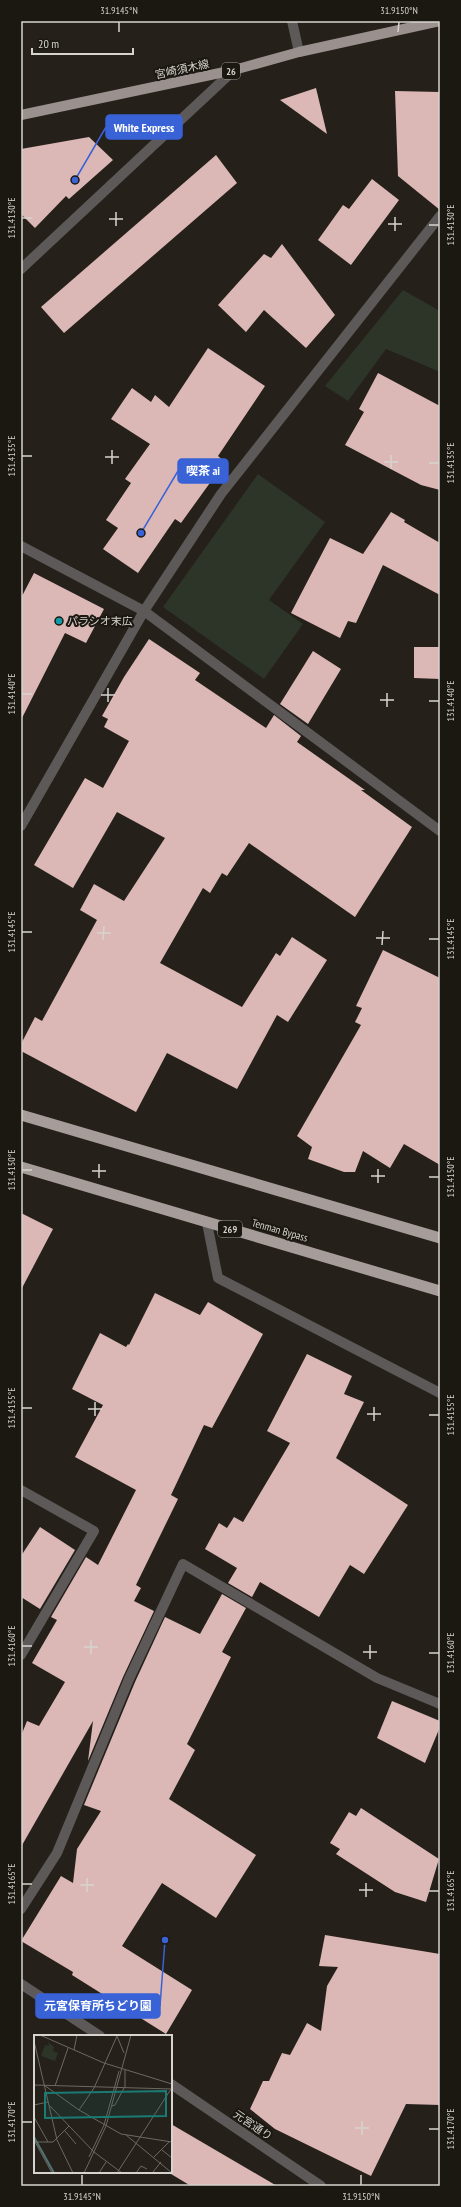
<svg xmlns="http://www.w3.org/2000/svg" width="461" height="2207" font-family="'PT Sans Narrow','Noto Sans JP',sans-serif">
<rect width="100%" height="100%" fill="#25201a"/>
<g fill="#2c3528">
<path d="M403,290l37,21v61l-54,-23 -38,52 -23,-15z"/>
<path d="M258,474l67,48 -56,78 34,24 -39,55 -101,-72z"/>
</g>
<g fill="#dbb8b5">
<path d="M316,88l11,46 -47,-34z"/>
<path d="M395,91l45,1v118l-42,-34z"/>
<path d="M89,137l24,23 -44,39 -3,-3 -31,32 -14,-14v-65z"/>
<path d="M216,155l21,28 -173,150 -23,-26z"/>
<path d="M372,179l27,21 -48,65 -33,-25 25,-35 6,4z"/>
<path d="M282,244l53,71 -29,33 -42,-38 -18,22 -28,-27 46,-51 7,4z"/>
<path d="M208,348l57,38 -47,70 7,6 -44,61 -6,-4 -37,54 -35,-24 15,-21 -12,-8 25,-37 -6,-4 25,-35 -39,-25 21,-31 19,14 4,-7 14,12z"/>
<path d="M378,373l62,33v84l-19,-5 -76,-40 19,-33 -5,-3z"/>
<path d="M391,512l14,8 -1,2 36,21v52l-57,-30 -27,58 -8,-2 -8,17 -49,-25 39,-75 33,16z"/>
<path d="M34,573l70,36 -18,34 -21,-10 -44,87v-122z"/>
<path d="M149,639l51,34 -5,7 71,48 8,-13 27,21 -4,6 68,48h-4l51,37 -57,90 -106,-74 -22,33 -5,-3 -12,20 -7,-5 -43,75 82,44 34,-54 4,3 12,-19 35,23 -39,62 -11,-7 -40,74 -70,-36 -31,59 -115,-61v-7l14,-27 7,4 55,-101 -17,-10 14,-26 30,17 41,-63 -48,-26 -44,76 -39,-23 51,-87 18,10 26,-47 -25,-14 4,-8 -6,-3 22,-39z"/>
<path d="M414,647h26v32l-26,-1z"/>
<path d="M313,651l28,18 -33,55 -28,-20z"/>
<path d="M383,950l57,28v187l-36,-21 -14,24 -27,-17 -8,21h-11l-36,-13 4,-12 -15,-11 64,-111 -6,-3 7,-14 -6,-2z"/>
<path d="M21,1213l32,16 -32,61z"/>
<path d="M155,1293l45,22 8,-13 55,32 -51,94 -8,-3 -33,70 7,4 -42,86 5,3 -7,13 20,10 -31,66 -35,84 5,-40 -72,126v-111l6,-15 12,5 26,-44 -33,-19 25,-43 -6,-3 35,-60 12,8 38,-75 -61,-33 28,-52 -31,-16 28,-56 26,14 2,-3 1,1z"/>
<path d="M307,1354l45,22 -8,18 20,8 -28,56 72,47 -44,69 -14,-9 -31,52 -59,-35 -8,15 -24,-14 9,-15 -32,-19 14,-26 8,5 7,-11 9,5 47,-79 -23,-12z"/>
<path d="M40,1527l35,23 -35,59 -19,-12v-41z"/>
<path d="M222,1594l24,14 -24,44 9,5 -44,87 8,6 -26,49 87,56 -40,63 -54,-35 -40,63 70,44 -26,44 -94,-59 1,-3 -52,-31 40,-65 12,7 4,-34 24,-38 -17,-6 51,-123 30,-65 35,17z"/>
<path d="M392,1701l48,20v6l-15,36 -48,-25z"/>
<path d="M361,1808l78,51 -13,43 -31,-10 -59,-38 4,-5 -10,-6 19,-31 7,4z"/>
<path d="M325,1935l115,19v151l-34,-1 -35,72 -96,-47 -25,-20 13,-28h6l13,-28 8,2 17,-32 14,8 6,-45 11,-19 -19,-1z"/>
<path d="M171,2124l106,62h-86l-20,-12z"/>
</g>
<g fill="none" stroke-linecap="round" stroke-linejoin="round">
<g stroke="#5d5958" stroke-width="10">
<path d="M21,546l123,65"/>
<path d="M21,1490l73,41 -73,124"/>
<path d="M21,1909l36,-56 72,-174 54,-115 194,114 63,26"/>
</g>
<g stroke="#5d5958" stroke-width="10">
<path d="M292,21l7,31"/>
<path d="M21,269l213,-199"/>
<path d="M144,611l296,220"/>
<path d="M21,826l123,-215 77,-117 219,-278"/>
<path d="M207,1223l11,55 222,115"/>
<path d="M21,1984l79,52"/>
<path d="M171,2084l150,102"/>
</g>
<path stroke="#9a918f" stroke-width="10" d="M21,115l213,-45 65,-18 141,-31"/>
<g stroke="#a69c9a" stroke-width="11">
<path d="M21,1115l419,123"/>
<path d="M21,1167l419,124"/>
</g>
</g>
<path fill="none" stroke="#d7d3cf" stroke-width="1.5" d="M119,32v-10M398,32l1,-10M22,218h10M109,219h14M388,224h14M429,225h10M116,226v-14M395,231v-14M22,456h10M105,457h14M384,462h14M429,463h10M112,464v-14M391,469v-14M22,694h10M101,695h14M380,700h14M429,701h10M108,702v-14M387,707v-14M22,932h10M97,933h14M376,938h14M429,939h10M103,940l1,-14M382,945l1,-14M22,1170h10M92,1171h14M371,1176h14M429,1177h10M99,1178v-14M378,1183v-14M22,1408h10M88,1409h14M367,1414h14M429,1415h10M95,1416v-14M374,1421v-14M22,1646h10M84,1647h14M363,1652h14M429,1653h10M91,1654v-14M370,1659v-14M22,1884h10M80,1885h14M359,1890h14M429,1891h10M87,1892v-14M366,1897v-14M22,2122h10M355,2128h14M429,2129h10M362,2135v-14M82,2185v-10M361,2185v-10"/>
<circle fill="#0f9aa8" stroke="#1b1711" stroke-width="1.5" cx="59" cy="621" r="4"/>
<g text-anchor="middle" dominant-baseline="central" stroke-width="4" stroke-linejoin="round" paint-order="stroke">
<g fill="#1b1711" stroke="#9f9b96" stroke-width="1">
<rect x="222" y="63" width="18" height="16" rx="3"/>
<rect x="218" y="1221" width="24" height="16" rx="3"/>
</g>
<g font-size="10" font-weight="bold" fill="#d7d3cf">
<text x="231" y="71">26</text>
<text x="230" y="1229">269</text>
</g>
<g font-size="11" fill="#d7d3cf" stroke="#1b1711">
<text transform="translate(182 69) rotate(-12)">宮崎須木線</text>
<text transform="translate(280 1230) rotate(16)">Tenman Bypass</text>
<text transform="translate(253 2125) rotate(34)">元宮通り</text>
</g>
<g font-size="11" fill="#d7d3cf" stroke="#1b1711" text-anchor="start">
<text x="67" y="621">パラシオ末広</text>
</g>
</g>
<g transform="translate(34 2035)">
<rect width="138" height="138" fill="#25201a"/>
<path d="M14,7l6,5 -1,4 5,2 -3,8 -14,-5 4,-11 4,1z" fill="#2c3528"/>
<path fill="none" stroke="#4f7373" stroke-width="2" d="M0,102l20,36"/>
<path fill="none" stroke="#6c6862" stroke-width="1" d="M6,0l64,28 68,21M83,1l7,17M0,6l23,99 16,33M40,15l3,-15M0,50l138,4M10,50l35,25 42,24 51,8M21,51l13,-38M91,53v-18M0,70l14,-3M16,71l44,46 28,21M78,71l3,-1 9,-17M45,75l15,-22 23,-52M0,82l14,25M31,96l11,13M92,100l46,38M0,105l18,33M0,107h19l16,-16M128,115l10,8M55,122l15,-32 15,-54M120,122l15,-15M119,137l8,-10M50,138l22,-47 25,-91M65,138l7,-11M83,138l54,-84M102,138l5,-7 6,3"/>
<path fill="#197b73" fill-opacity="0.15" stroke="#197b73" stroke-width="2" d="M132,56v25l-121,2v-25z"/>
<rect width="138" height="138" fill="none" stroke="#d7d3cf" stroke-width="2"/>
</g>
<path fill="none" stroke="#3962d7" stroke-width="1.5" d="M75 180L106 127M141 533L178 471M165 1940L160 2006"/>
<g fill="#3962d7" stroke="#1b1711" stroke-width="1.5">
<circle cx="75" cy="180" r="4"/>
<circle cx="141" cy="533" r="4"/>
<circle cx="165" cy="1940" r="4"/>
</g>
<g fill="#3962d7" stroke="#3962d7" stroke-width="1.5">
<rect x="106" y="115" width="76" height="24" rx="4"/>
<rect x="178" y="459" width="50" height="24" rx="4"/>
<rect x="36" y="1994" width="124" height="24" rx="4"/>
</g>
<g font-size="12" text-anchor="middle" font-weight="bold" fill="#fff">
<text x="144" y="132">White Express</text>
<text x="203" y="475">喫茶 ai</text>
<text x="98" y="2010">元宮保育所ちどり園</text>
</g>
<rect width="461" height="2207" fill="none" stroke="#1b1711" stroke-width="44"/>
<path d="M32 48v6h101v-6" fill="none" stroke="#d7d3cf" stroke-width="2"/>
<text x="38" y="48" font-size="12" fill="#d7d3cf" stroke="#1b1711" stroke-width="3" paint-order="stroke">20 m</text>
<rect x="22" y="22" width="417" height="2163" fill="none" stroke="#d7d3cf" stroke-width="1.5"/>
<g font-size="10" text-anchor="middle" fill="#d7d3cf">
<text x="119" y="14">31.9145°N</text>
<text x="399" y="14">31.9150°N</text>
<text transform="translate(11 218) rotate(-90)" y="4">131.4130°E</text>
<text transform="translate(450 225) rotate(-90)" y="4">131.4130°E</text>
<text transform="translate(11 456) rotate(-90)" y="4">131.4135°E</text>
<text transform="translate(450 463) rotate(-90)" y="4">131.4135°E</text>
<text transform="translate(11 694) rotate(-90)" y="4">131.4140°E</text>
<text transform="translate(450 701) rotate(-90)" y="4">131.4140°E</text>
<text transform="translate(11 932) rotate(-90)" y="4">131.4145°E</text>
<text transform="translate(450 939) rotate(-90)" y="4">131.4145°E</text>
<text transform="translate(11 1170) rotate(-90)" y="4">131.4150°E</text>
<text transform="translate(450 1177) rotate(-90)" y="4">131.4150°E</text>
<text transform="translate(11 1408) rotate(-90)" y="4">131.4155°E</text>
<text transform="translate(450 1415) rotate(-90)" y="4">131.4155°E</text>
<text transform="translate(11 1646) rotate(-90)" y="4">131.4160°E</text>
<text transform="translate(450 1653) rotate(-90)" y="4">131.4160°E</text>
<text transform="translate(11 1884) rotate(-90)" y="4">131.4165°E</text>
<text transform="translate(450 1891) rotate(-90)" y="4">131.4165°E</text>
<text transform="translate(11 2122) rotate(-90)" y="4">131.4170°E</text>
<text transform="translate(450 2129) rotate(-90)" y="4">131.4170°E</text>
<text x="82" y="2200">31.9145°N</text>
<text x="361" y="2200">31.9150°N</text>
</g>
</svg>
